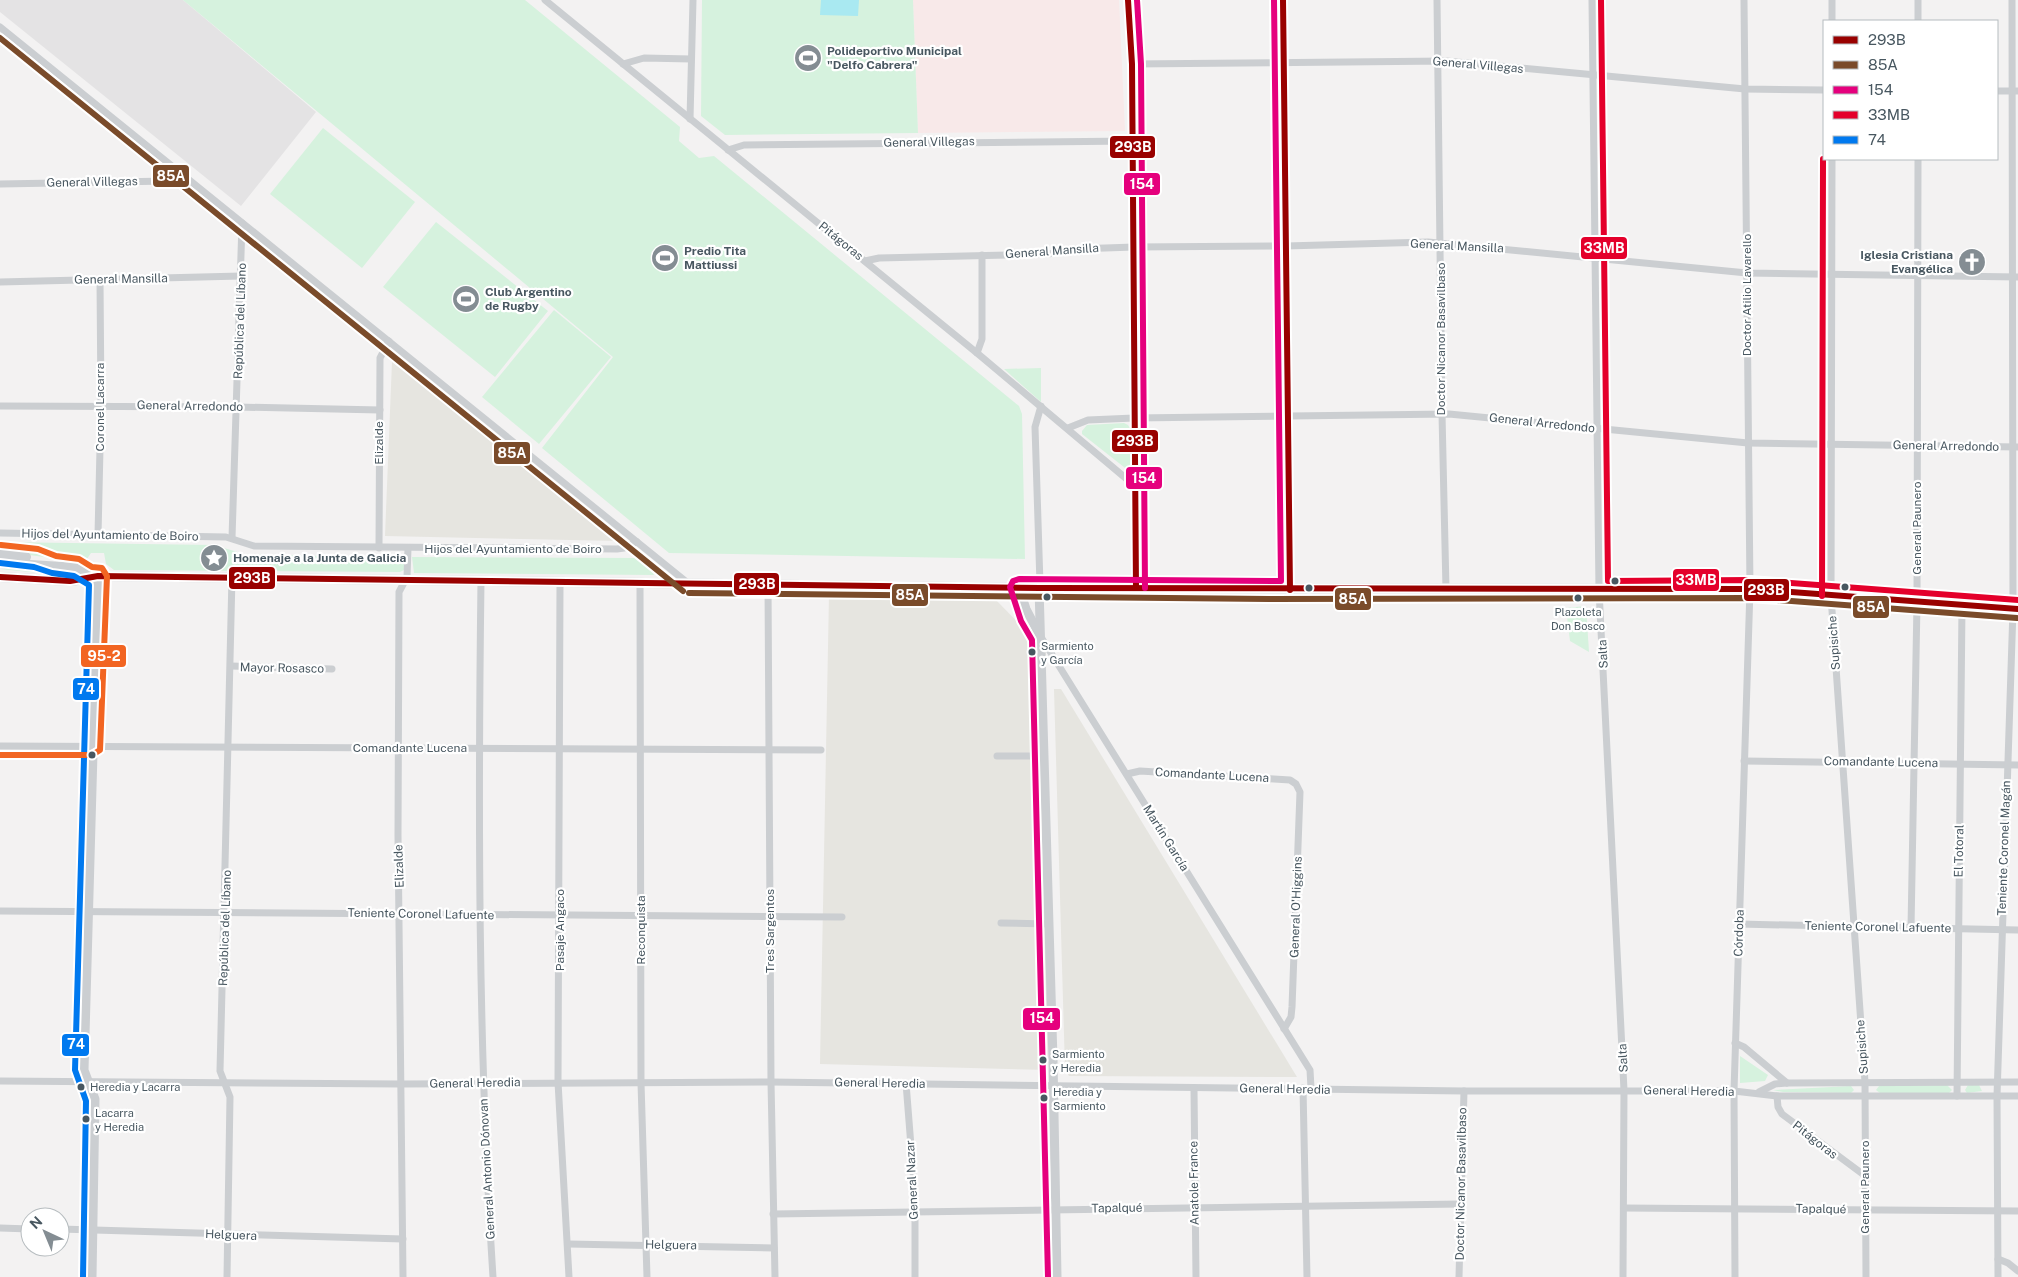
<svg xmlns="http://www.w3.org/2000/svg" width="2018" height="1277" font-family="'Public Sans',sans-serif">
<rect width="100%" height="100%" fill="#f3f2f2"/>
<g fill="#e6e5e0">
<path d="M392,362l227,179 -234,-5z"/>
<path d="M829,595l166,4 51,52 2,419 -228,-6z"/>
<path d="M1054,689h7l236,388 -228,-1 -4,-7z"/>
</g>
<path fill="#e4e3e4" d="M0,0h183l133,112 -75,94 -241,-194z"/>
<path fill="#f8e9e9" d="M913,0h206l6,131 -207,2z"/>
<g fill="#d6f2de">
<path d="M183,0h342l155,127 -1,14 20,17 15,-2 305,250 3,8 3,145 -356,-6 -127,-105 71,-91z"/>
<path d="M702,0h211l5,133 -193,2 -24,-19z"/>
<path d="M323,128l92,74 -53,66 -92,-74z"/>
<path d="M436,222l112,89 -53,66 -112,-90z"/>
<path d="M554,310l57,47 -72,87 -57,-47z"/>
<path d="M1041,368v34l-37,-33z"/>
<path d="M1124,423l4,2 3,5v38l-2,3 -47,-37v-3l5,-6z"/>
<path d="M0,542l214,3 30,9 161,4 -1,12 -4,2 -286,-2 -8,-6 -2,-11h-13l-4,6 -6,3 -81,-11z"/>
<path d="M412,557l226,1 20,9v6l-5,2 -239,-2z"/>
<path d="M13,567l69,7 -1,3 -81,-8z"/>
<path d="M1586,606l3,46 -19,-11 -4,-33z"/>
<path d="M1740,1056l28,19 -3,6 -25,2z"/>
<path d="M1947,1085l5,5 -4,4 -68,-1 -4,-3 3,-4z"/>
<path d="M1968,1085h11l3,6 -15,2 -2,-3z"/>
<path d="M1851,1086l3,4 -3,3 -68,-1 -10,-2z"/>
</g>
<path fill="#a9e9f1" d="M821,0h38l-1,16 -38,-1z"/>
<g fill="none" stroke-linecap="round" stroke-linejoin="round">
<g stroke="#cbced1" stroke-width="7">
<path d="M545,0l432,353 158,133"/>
<path d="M1128,0l4,64 4,524"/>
<path d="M1283,0l7,590"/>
<path d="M1437,0l5,414 4,175"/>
<path d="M1592,0l7,590 25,500 -1,187"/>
<path d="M1832,21v-21"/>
<path d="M1918,21v-21"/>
<path d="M0,27l689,557"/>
<path d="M623,64l21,-6 47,1"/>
<path d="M1132,64l314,-3 299,28 79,1"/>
<path d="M1997,91h21"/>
<path d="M690,119l3,-119"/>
<path d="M728,150l16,-5 387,-4"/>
<path d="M1832,159l-1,437 34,486 1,195"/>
<path d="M0,184l169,-3 13,-8"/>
<path d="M865,261l14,-3 169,-4 28,-5 58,-2 152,-1 142,-4 319,31 271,4"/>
<path d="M0,282l241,-6"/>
<path d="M977,353l5,-14v-84"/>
<path d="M0,406l238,1 142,3"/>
<path d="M1068,428l20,-8 46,-2 315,-4 299,29 270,4"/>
<path d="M0,533l226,4 28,9 363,3 7,-1 13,-6"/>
<path d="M98,535l3,-130 -1,-125"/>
<path d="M232,538l10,-315"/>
<path d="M379,548l1,-190 9,-17"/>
<path d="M481,580c-3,232 -3,465 12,697"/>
<path d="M560,582l-2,500 11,195"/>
<path d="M640,584l1,499 6,194"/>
<path d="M1040,584l-5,-157 6,-21"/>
<path d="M768,585l3,497 4,195"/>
<path d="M1041,637l269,433 1,18"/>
<path d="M231,666l101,3"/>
<path d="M0,746l821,4"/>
<path d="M997,756h47"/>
<path d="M1744,761l274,4"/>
<path d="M1127,774l13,-3 150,9 6,4 4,8 -8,215 -1,10 -7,12"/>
<path d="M0,911l842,6"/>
<path d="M1001,923l48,1"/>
<path d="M1739,924l279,6"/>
<path d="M1911,928l6,-325 1,-444"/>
<path d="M1735,1043l9,4 43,36"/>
<path d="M0,1081l401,3 370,-2 693,9h270l43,5h241"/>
<path d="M906,1083l9,114v80"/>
<path d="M1194,1088l2,189"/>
<path d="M1303,1088l4,189"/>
<path d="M1759,1092l16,-8 12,-1 231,-1"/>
<path d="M1777,1096l1,11 4,7 82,61"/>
<path d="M1957,1096l5,-490"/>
<path d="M1624,1208l394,3"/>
<path d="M773,1214l688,-10"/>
<path d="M0,1228l30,1"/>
<path d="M60,1229l343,10"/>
<path d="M568,1244l206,4"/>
<path d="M1998,1259l10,4 10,8"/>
<path d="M227,1277l3,-180 -10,-26 12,-494"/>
<path d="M403,1277l-5,-442 1,-243 8,-15 1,-29"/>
<path d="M1459,1277l5,-186"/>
<path d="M1735,1277l-1,-186 16,-502 -6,-589"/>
<path d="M1998,1277l-1,-181 16,-487 -1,-609"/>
</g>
<g stroke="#cbced1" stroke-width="9">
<path d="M1019,588l7,21 13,25"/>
<path d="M1039,588l14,472 4,217"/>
<path d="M92,1277l3,-178 -11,-29 14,-494"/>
</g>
<g stroke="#cccfd2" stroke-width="10">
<path d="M0,554l26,3"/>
<path d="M0,563l77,5 13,8"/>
<path d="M0,577l70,4c10,0 18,-5 28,-5l941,12 711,1 268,20"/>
<path d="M1040,581l24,1"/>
</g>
<g stroke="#fff" stroke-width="10">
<g id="bus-1">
<path d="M1128,0l4,64 4,524"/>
<path d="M1283,0l7,590"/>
<path d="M0,577l70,4 28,-5 941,12 711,1 268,20"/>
</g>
</g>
<g stroke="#fff" stroke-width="10">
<g id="bus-2">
<path d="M0,38l683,553"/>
<path d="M689,593l580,6 481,-1 267,20"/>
</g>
</g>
<g stroke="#fff" stroke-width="10">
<g id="bus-3">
<path d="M1137,0l4,64 4,524"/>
<path d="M1048,1277l-16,-637 -11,-19 -11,-34 3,-6 6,-2 262,2 -7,-581"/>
</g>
</g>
<g stroke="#fff" stroke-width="10">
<g id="bus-4">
<path d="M1601,0l7,581 143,-1 267,20"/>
<path d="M1822,596l1,-437"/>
</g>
</g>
<g stroke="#fff" stroke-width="10">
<path id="bus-5" d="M0,563l34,4 18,6 22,3 15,9 -14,485 11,31 -3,176"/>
</g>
<g stroke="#fff" stroke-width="10">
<path id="bus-6" d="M0,755h92l8,-5 7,-174 -5,-8 -10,-1 -13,-8 -23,-3 -18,-7 -37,-4"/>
</g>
<use href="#bus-1" stroke="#990100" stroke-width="6"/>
<use href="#bus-2" stroke="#7a4b2a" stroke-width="6"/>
<use href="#bus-3" stroke="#e5007d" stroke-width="6"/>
<use href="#bus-4" stroke="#e4002b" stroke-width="6"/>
<use href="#bus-5" stroke="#0079ef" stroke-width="6"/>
<use href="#bus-6" stroke="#f26522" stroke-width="6"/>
</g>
<defs>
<g id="stadium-disc" transform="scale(1.4375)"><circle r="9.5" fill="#848d93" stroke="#fff"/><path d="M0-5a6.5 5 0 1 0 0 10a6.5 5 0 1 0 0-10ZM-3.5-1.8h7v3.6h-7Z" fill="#fff"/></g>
<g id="church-disc" transform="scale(1.4375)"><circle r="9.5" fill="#848d93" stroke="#fff"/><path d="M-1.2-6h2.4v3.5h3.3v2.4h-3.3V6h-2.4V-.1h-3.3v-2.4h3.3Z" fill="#fff"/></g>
<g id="sight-disc" transform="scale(1.4375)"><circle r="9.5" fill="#848d93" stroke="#fff"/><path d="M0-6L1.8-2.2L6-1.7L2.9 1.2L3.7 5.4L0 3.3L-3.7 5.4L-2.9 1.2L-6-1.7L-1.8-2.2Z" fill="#fff"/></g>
</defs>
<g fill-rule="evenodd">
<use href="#stadium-disc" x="808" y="58"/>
<use href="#stadium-disc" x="665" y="258"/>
<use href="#church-disc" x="1972" y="262"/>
<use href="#stadium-disc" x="466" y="299"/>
<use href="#sight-disc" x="214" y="558"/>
</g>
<g fill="#485760" stroke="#fff" stroke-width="2">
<circle cx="1615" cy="581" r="4.5"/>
<circle cx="1845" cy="587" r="4.5"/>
<circle cx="1309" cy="588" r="4.5"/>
<circle cx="1047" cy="597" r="4.5"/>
<circle cx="1578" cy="598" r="4.5"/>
<circle cx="1032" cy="652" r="4.5"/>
<circle cx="92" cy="755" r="4.5"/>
<circle cx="1043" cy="1060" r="4.5"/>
<circle cx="81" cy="1087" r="4.5"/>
<circle cx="1044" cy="1098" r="4.5"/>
<circle cx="86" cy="1119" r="4.5"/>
</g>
<g text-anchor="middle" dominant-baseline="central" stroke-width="4.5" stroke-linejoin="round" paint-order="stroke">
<g font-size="11" fill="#485760" stroke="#fff" text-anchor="start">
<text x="1578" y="612" text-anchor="middle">Plazoleta<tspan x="1578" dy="14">Don Bosco</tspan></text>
<text x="1041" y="646">Sarmiento<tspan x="1041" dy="14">y García</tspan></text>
<text x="1052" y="1054">Sarmiento<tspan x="1052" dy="14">y Heredia</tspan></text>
<text x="90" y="1087">Heredia y Lacarra</text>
<text x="1053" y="1092">Heredia y<tspan x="1053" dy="14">Sarmiento</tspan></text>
<text x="95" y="1113">Lacarra<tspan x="95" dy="14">y Heredia</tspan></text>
</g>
<g font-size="12" font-weight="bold" fill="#485760" stroke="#fff" text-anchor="start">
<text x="827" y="51">Polideportivo Municipal<tspan x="827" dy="14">"Delfo Cabrera"</tspan></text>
<text x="684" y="251">Predio Tita<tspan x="684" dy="14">Mattiussi</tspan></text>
<text x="1953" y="255" text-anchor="end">Iglesia Cristiana<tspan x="1953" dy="14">Evangélica</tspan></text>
<text x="485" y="292">Club Argentino<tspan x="485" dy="14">de Rugby</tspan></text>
<text x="233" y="558">Homenaje a la Junta de Galicia</text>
</g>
<g font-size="12" fill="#485760" stroke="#fff">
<text transform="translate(1478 65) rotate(5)">General Villegas</text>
<text transform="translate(929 142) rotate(-1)">General Villegas</text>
<text transform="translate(92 182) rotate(-1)">General Villegas</text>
<text transform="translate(841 241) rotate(39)">Pitágoras</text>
<text transform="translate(1457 246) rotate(3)">General Mansilla</text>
<text transform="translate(1052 251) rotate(-4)">General Mansilla</text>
<text transform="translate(121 279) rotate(-1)">General Mansilla</text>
<text transform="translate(1747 295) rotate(-90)">Doctor Atilio Lavarello</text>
<text transform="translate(240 321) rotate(-88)">República del Líbano</text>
<text transform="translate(1441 339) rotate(-90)">Doctor Nicanor Basavilbaso</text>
<text transform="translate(190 406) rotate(1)">General Arredondo</text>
<text transform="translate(100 407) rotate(-90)">Coronel Lacarra</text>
<text transform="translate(1542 423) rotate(6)">General Arredondo</text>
<text transform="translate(379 443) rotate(-90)">Elizalde</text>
<text transform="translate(1946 446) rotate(1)">General Arredondo</text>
<text transform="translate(1917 528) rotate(-90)">General Paunero</text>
<text transform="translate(110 535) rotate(1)">Hijos del Ayuntamiento de Boiro</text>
<text x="513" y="549">Hijos del Ayuntamiento de Boiro</text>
<text transform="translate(1834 643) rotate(-94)">Supisiche</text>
<text transform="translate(1603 654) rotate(-93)">Salta</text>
<text transform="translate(282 668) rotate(1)">Mayor Rosasco</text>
<text x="410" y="748">Comandante Lucena</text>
<text transform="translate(1881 762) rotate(1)">Comandante Lucena</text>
<text transform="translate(1212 775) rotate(3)">Comandante Lucena</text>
<text transform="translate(1166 838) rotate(58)">Martín García</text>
<text transform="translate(2004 848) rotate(-88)">Teniente Coronel Magán</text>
<text transform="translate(1959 851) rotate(-89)">El Totoral</text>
<text transform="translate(399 866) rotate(-92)">Elizalde</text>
<text transform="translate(1296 907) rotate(-88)">General O'Higgins</text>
<text transform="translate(421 914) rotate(1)">Teniente Coronel Lafuente</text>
<text transform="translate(1878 927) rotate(1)">Teniente Coronel Lafuente</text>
<text transform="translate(225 928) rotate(-88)">República del Líbano</text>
<text transform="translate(560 930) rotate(-90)">Pasaje Angaco</text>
<text transform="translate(641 930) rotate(-90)">Reconquista</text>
<text transform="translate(770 931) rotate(-90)">Tres Sargentos</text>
<text transform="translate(1739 933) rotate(-88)">Córdoba</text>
<text transform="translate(1862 1047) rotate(-94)">Supisiche</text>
<text transform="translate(1623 1058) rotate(-93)">Salta</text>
<text transform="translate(475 1083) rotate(-1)">General Heredia</text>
<text transform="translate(880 1083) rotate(1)">General Heredia</text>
<text transform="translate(1285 1089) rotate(1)">General Heredia</text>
<text transform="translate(1689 1091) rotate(1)">General Heredia</text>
<text transform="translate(1815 1140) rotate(38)">Pitágoras</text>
<text transform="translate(487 1169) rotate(-93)">General Antonio Dónovan</text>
<text transform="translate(912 1180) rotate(-93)">General Nazar</text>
<text transform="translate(1194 1183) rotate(-91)">Anatole France</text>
<text transform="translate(1461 1184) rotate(-89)">Doctor Nicanor Basavilbaso</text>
<text transform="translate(1865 1187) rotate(-90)">General Paunero</text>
<text transform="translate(1117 1208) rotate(-1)">Tapalqué</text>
<text transform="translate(1821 1209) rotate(1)">Tapalqué</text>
<text transform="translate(231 1235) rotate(2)">Helguera</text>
<text transform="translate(671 1245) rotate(1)">Helguera</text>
</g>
</g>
<g stroke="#fff" stroke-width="2">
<rect x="1109" y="135" width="47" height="24" rx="5" fill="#990100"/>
<rect x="152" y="164" width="38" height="24" rx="5" fill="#7a4b2a"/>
<rect x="1123" y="172" width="38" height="24" rx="5" fill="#e5007d"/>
<rect x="1580" y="236" width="48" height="24" rx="5" fill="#e4002b"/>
<rect x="1111" y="429" width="48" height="24" rx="5" fill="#990100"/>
<rect x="493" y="441" width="38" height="24" rx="5" fill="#7a4b2a"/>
<rect x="1125" y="466" width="38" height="24" rx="5" fill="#e5007d"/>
<rect x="228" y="566" width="48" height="24" rx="5" fill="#990100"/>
<rect x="1672" y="568" width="48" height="24" rx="5" fill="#e4002b"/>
<rect x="733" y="572" width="47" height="24" rx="5" fill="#990100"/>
<rect x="1743" y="578" width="47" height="24" rx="5" fill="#990100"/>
<rect x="891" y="583" width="38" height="24" rx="5" fill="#7a4b2a"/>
<rect x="1334" y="587" width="38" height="24" rx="5" fill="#7a4b2a"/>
<rect x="1852" y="595" width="38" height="24" rx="5" fill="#7a4b2a"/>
<rect x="80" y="644" width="47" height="24" rx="5" fill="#f26522"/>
<rect x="72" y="677" width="28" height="24" rx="5" fill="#0079ef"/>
<rect x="1022" y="1007" width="39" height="24" rx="5" fill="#e5007d"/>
<rect x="61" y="1033" width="29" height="24" rx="5" fill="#0079ef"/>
</g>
<g font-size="14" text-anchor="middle" font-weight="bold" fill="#fff">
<text x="1133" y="152">293B</text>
<text x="171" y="181">85A</text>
<text x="1142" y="189">154</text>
<text x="1604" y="253">33MB</text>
<text x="1135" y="446">293B</text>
<text x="512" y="458">85A</text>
<text x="1144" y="483">154</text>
<text x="252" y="583">293B</text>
<text x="1696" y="585">33MB</text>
<text x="757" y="589">293B</text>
<text x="1766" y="595">293B</text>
<text x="910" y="600">85A</text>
<text x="1353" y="604">85A</text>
<text x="1871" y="612">85A</text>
<text x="104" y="661">95-2</text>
<text x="86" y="694">74</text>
<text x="1042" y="1023">154</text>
<text x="76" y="1049">74</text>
</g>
<rect x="1823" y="20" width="175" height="140" fill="#ffffff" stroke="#b6bcbf"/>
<rect x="1833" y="36" width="25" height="8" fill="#990100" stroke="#b6bcbf"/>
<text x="1868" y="45" font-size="15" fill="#485760">293B</text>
<rect x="1833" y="61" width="25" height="8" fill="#7a4b2a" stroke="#b6bcbf"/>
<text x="1868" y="70" font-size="15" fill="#485760">85A</text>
<rect x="1833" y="86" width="25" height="8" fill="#e5007d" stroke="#b6bcbf"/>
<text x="1868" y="95" font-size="15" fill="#485760">154</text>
<rect x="1833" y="111" width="25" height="8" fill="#e4002b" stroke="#b6bcbf"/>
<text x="1868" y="120" font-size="15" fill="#485760">33MB</text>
<rect x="1833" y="136" width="25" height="8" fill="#0079ef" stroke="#b6bcbf"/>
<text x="1868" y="145" font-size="15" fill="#485760">74</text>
<g transform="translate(45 1232) rotate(316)"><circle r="24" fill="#ffffff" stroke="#b6bcbf"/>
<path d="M0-4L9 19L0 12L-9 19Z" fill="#848d93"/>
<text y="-8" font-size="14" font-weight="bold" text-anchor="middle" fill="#485760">N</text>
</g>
</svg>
